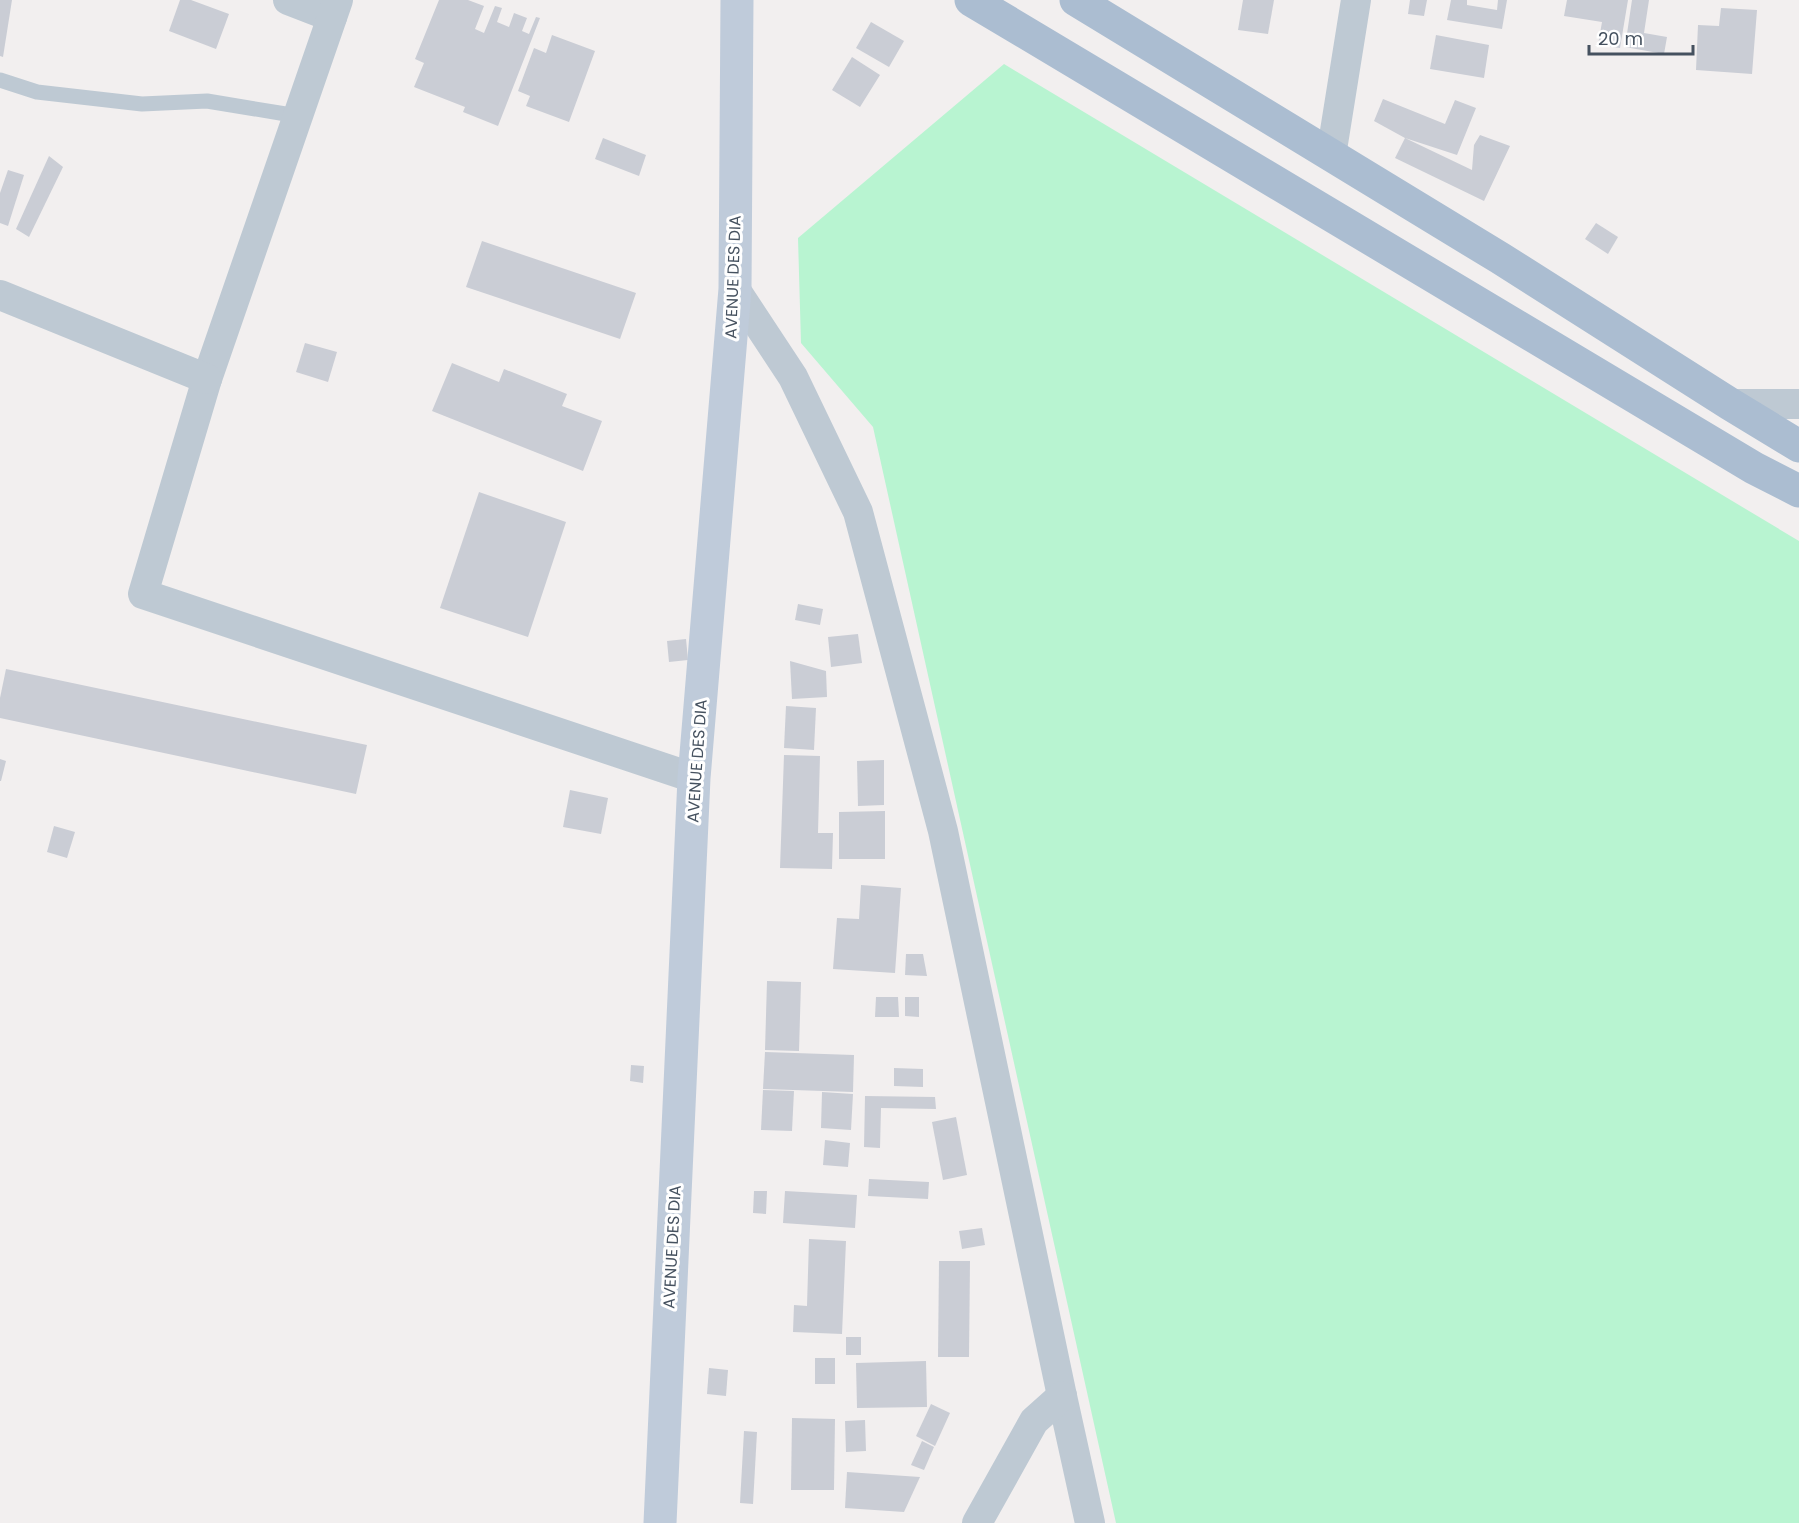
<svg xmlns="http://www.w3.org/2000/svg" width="1799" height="1523" font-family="Poppins,sans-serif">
<rect width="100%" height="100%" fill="#f2efef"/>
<path fill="#b8f4d1" d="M1004,64l795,477v982h-683l-243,-1096 -72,-84 -3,-105z"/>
<g fill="#cacdd5">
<path d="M0,0h12l-9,57 -3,-1z"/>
<path d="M180,0h11l38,14 -13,35 -47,-18z"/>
<path d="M439,0h29l16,6 -9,23 9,4 11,-27 7,2 -5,14 12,5 5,-14 13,5 -5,13 7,3 7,-17 4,1 -42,108 -35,-14 2,-5 -51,-20 10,-24 -9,-4z"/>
<path d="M1243,0h31l-6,34 -30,-4z"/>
<path d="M1410,0h17l-3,16 -16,-2z"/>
<path d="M1451,0h16v5l30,5 1,-10h9l-5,29 -55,-9z"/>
<path d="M1567,0h61l-8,48 -22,-3 4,-23 -38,-6z"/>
<path d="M1632,0h17l-5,33 23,4 -3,17 -39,-7z"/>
<path d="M1721,8l36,2 -5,64 -56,-4 2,-45 21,1z"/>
<path d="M871,22l33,19 -15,26 -33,-19z"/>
<path d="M552,35l43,16 -26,71 -43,-16 4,-10 -12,-5 16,-43 12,5z"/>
<path d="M1436,35l53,10 -5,33 -54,-9z"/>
<path d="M852,57l28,18 -20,32 -28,-17z"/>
<path d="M1383,99l62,25 10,-24 21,8 -19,47 -52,-17 67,32 2,-25 6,-10 30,11 -26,55 -89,-43 10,-20 -31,-17z"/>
<path d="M603,138l43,17 -7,21 -44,-17z"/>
<path d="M49,156l14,11 -34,70 -13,-8z"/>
<path d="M8,170l16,5 -16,51 -8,-3v-30z"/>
<path d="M1596,223l22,14 -10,17 -23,-15z"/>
<path d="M482,241l154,52 -16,46 -154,-52z"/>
<path d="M305,343l32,9 -9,30 -32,-10z"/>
<path d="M452,363l47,19 5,-13 63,25 -5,12 40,15 -19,50 -151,-60z"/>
<path d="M479,492l87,30 -38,115 -88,-29z"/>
<path d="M798,604l25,5 -3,16 -25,-5z"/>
<path d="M858,634l4,29 -31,4 -3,-30z"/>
<path d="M686,639l2,21 -19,2 -2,-21z"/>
<path d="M790,661l36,10 1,26 -35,2z"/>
<path d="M6,669l361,76 -11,49 -356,-76v-20z"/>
<path d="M786,706l30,2 -2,42 -30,-2z"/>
<path d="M784,755l36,1 -2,77h15l-1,36 -52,-1z"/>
<path d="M0,759l6,2 -5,20h-1z"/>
<path d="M884,760v45l-26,1 -1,-45z"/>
<path d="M570,790l38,8 -7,36 -38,-7z"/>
<path d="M885,811v48h-46v-47z"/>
<path d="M54,826l21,6 -8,26 -20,-6z"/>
<path d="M861,885l40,3 -6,85 -62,-4 4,-51 22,1z"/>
<path d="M906,954h17l4,22 -22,-1z"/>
<path d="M767,981l34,1 -2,69 -34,-1z"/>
<path d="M876,997h22l1,20h-24z"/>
<path d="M905,997h14v20l-14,-1z"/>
<path d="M765,1052l89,3 -1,37 -90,-3z"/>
<path d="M631,1065l13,1 -1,17 -13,-2z"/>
<path d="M894,1068l29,1v18l-29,-1z"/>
<path d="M763,1090l31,1 -2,40 -31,-1z"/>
<path d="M822,1092l31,2 -2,36 -30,-2z"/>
<path d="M865,1096l70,1 1,12 -55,-1 -1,40 -16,-1z"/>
<path d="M956,1117l11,58 -24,5 -11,-58z"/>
<path d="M825,1140l25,3 -2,24 -25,-2z"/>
<path d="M869,1179l60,3 -1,17 -60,-3z"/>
<path d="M754,1191h13l-1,23 -13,-1z"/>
<path d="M785,1191l72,4 -2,33 -72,-5z"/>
<path d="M982,1228l3,17 -23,4 -3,-18z"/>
<path d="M809,1239l37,2 -4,93 -49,-2 1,-27 13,1z"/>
<path d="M939,1261h31l-1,96h-31z"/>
<rect x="846" y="1337" width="15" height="18"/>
<rect x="815" y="1358" width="20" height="26"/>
<path d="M926,1361l1,46 -70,1 -1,-45z"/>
<path d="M709,1368l19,2 -2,26 -19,-2z"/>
<path d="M931,1404l19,9 -15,33 -19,-10z"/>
<path d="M792,1418l43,1 -1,71h-43z"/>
<path d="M865,1420l1,31 -20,1 -1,-31z"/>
<path d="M744,1431l13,1 -4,72 -13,-1z"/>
<path d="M922,1441l12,6 -10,23 -13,-5z"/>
<path d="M847,1472l73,5 -16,35 -59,-4z"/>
</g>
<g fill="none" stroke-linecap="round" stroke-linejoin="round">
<path stroke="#bec9d3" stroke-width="15" d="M0,80l37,12 105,12 65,-3 91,15"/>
<g stroke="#bec9d3" stroke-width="30">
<path d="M288,0l44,17"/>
<path d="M338,0l-131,379 -64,215 551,184"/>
<path d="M1331,156l25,-156"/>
<path d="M735,289l58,88 65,135 85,319 119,565 28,127"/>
<path d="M0,295l207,84"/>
<path d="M1730,404h69"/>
<path d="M977,1523l57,-102 28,-25"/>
</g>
<path stroke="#bfcbda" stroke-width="33" d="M660,1523l34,-745 41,-489 2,-289"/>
<g stroke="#abbdd1" stroke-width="33">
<path d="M971,0l783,468 45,23"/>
<path d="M1076,0l424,258 230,146 69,42"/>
</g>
</g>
<g text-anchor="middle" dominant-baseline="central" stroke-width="6" stroke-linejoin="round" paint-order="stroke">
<g font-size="16" fill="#45515f" stroke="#fff">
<text transform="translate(733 277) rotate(-88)">AVENUE DES DIA</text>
<text transform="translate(697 761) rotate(-86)">AVENUE DES DIA</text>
<text transform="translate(672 1247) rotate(-87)">AVENUE DES DIA</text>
</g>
</g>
<path d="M1589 45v9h104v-9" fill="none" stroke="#45515f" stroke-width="3"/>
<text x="1598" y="45" font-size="18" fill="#45515f" stroke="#ffffff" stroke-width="4.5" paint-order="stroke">20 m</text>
</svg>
